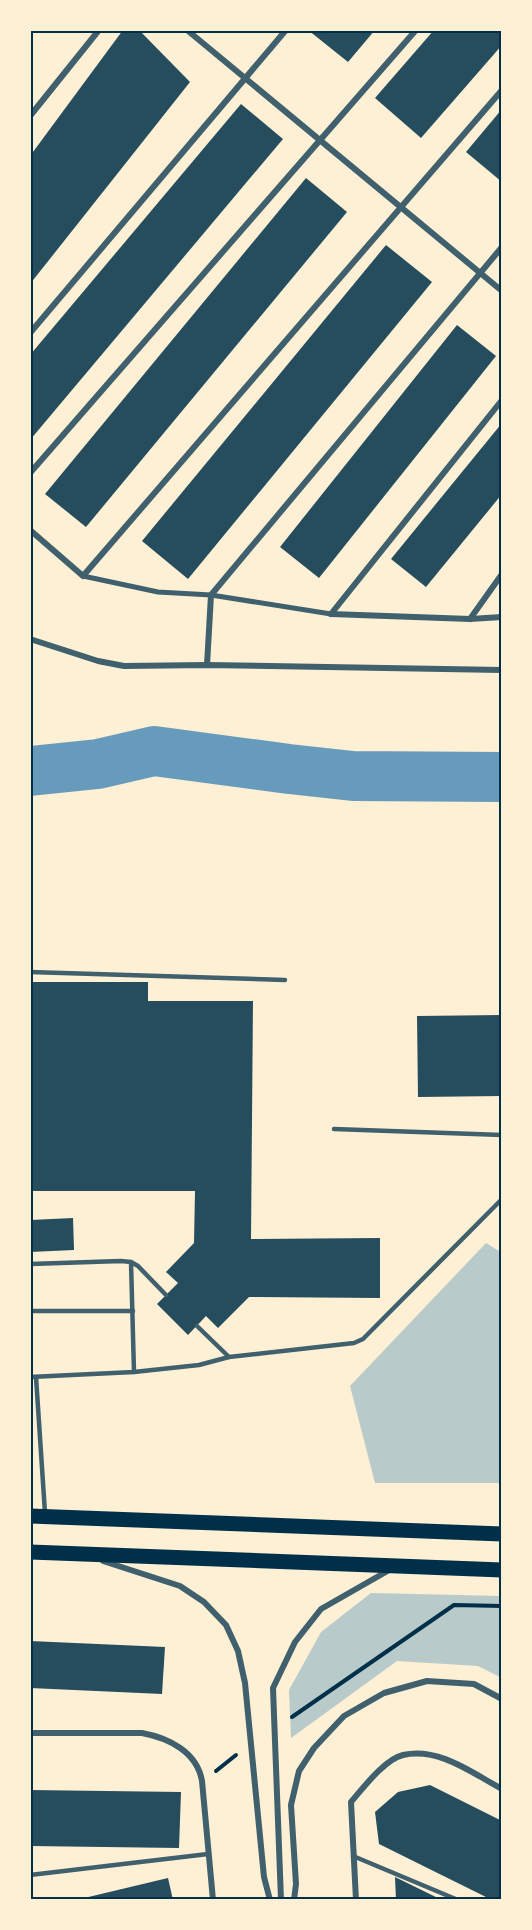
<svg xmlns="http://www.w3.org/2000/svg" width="532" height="1930" font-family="Figtree,sans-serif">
<rect width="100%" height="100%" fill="#fdf0d5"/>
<g fill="#b9caca">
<path d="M486,1243l16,10v230h-127l-25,-97z"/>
<path d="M371,1593l131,3v82l-24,-12 -81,-5 -106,77 -2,-48 32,-58z"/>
</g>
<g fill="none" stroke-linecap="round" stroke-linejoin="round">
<path stroke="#669bbc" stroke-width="50" d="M30,771l68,-7 56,-13 135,18 64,7 149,1"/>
</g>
<g fill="#264d5e">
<path d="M123,30h16l51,52 -160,202v-128z"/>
<path d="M308,30h67l-27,32z"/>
<path d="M434,30h68v15l-81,93 -46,-40z"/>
<path d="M241,104l42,35 -253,301v-85z"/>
<path d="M502,109v73l-36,-30z"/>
<path d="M306,178l41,34 -261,315 -41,-33z"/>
<path d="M386,245l46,37 -244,297 -46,-38z"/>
<path d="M457,325l39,31 -177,222 -39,-31z"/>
<path d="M502,423v71l-76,93 -35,-28z"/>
<path d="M30,982h118v19h105l-2,238 129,-1v60l-131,-1 -31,31 -12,-12 -18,19 -31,-31 21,-21 -12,-11 28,-29 1,-52h-165z"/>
<path d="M502,1015v81l-84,1 -1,-81z"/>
<path d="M73,1218l1,32 -44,2v-32z"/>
<path d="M30,1641l135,6 -3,47 -132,-6z"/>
<path d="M430,1785l72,36v79h-10l-113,-56 -4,-32 23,-20z"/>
<path d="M30,1790l151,2 -2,56 -149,-2z"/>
<path d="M395,1877l47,23h-46z"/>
<path d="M168,1878l5,22h-93v-1z"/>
</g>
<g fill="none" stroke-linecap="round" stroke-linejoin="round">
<g stroke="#003049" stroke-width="4">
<path d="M292,1717l162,-112 48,1"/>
<path d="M216,1771l20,-16"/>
</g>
<g stroke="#3f606c" stroke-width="4.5">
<path d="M30,972l255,8"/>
<path d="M334,1129l168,6"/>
<path d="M131,1262l7,4 28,29"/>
<path d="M30,1264l91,-3 10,1 3,110"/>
<path d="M30,1311h103"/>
<path d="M197,1326l32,31"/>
<path d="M30,1377l104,-5 65,-7 30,-8 125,-14 9,-4 139,-140"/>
<path d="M36,1377l9,136"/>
<path d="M353,1856l105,44"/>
<path d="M30,1875l178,-21"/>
</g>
<path stroke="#3f606c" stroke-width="5" d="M83,576l75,16 53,3 120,19"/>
<g stroke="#3f606c" stroke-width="6">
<path d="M187,30l315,261"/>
<path d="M30,116l69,-86"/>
<path d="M30,333l256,-303"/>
<path d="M30,473l386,-443"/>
<path d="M30,530l53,46 419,-486"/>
<path d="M331,614l171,-214"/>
<path d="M331,614l139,5 32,-2"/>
<path d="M470,619l32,-45"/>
<path d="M30,639l68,22 26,5 83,-1 295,5"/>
<path d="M207,665l4,-70 291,-348"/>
<path d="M103,1561l77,25 24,16 22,23 12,26 7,32 19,194 6,23"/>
<path d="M30,1733h112c27,5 55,19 60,48l11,119"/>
<path d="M281,1900l-8,-212 22,-46 26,-33 70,-40"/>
<path d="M294,1900l2,-16 -5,-79 8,-34 15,-23 30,-32 40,-23 43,-12 47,3 28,15"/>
<path d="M356,1900l-5,-98c12,-14 34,-43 52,-47 36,-8 69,18 99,34"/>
</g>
<g stroke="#003049" stroke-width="15">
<path d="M30,1516l472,18"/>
<path d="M30,1552l472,18"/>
</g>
</g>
<rect width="532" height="1930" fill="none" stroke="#fdf0d5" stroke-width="63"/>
<rect x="32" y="32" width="468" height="1866" fill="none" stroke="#003049" stroke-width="2"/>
</svg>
